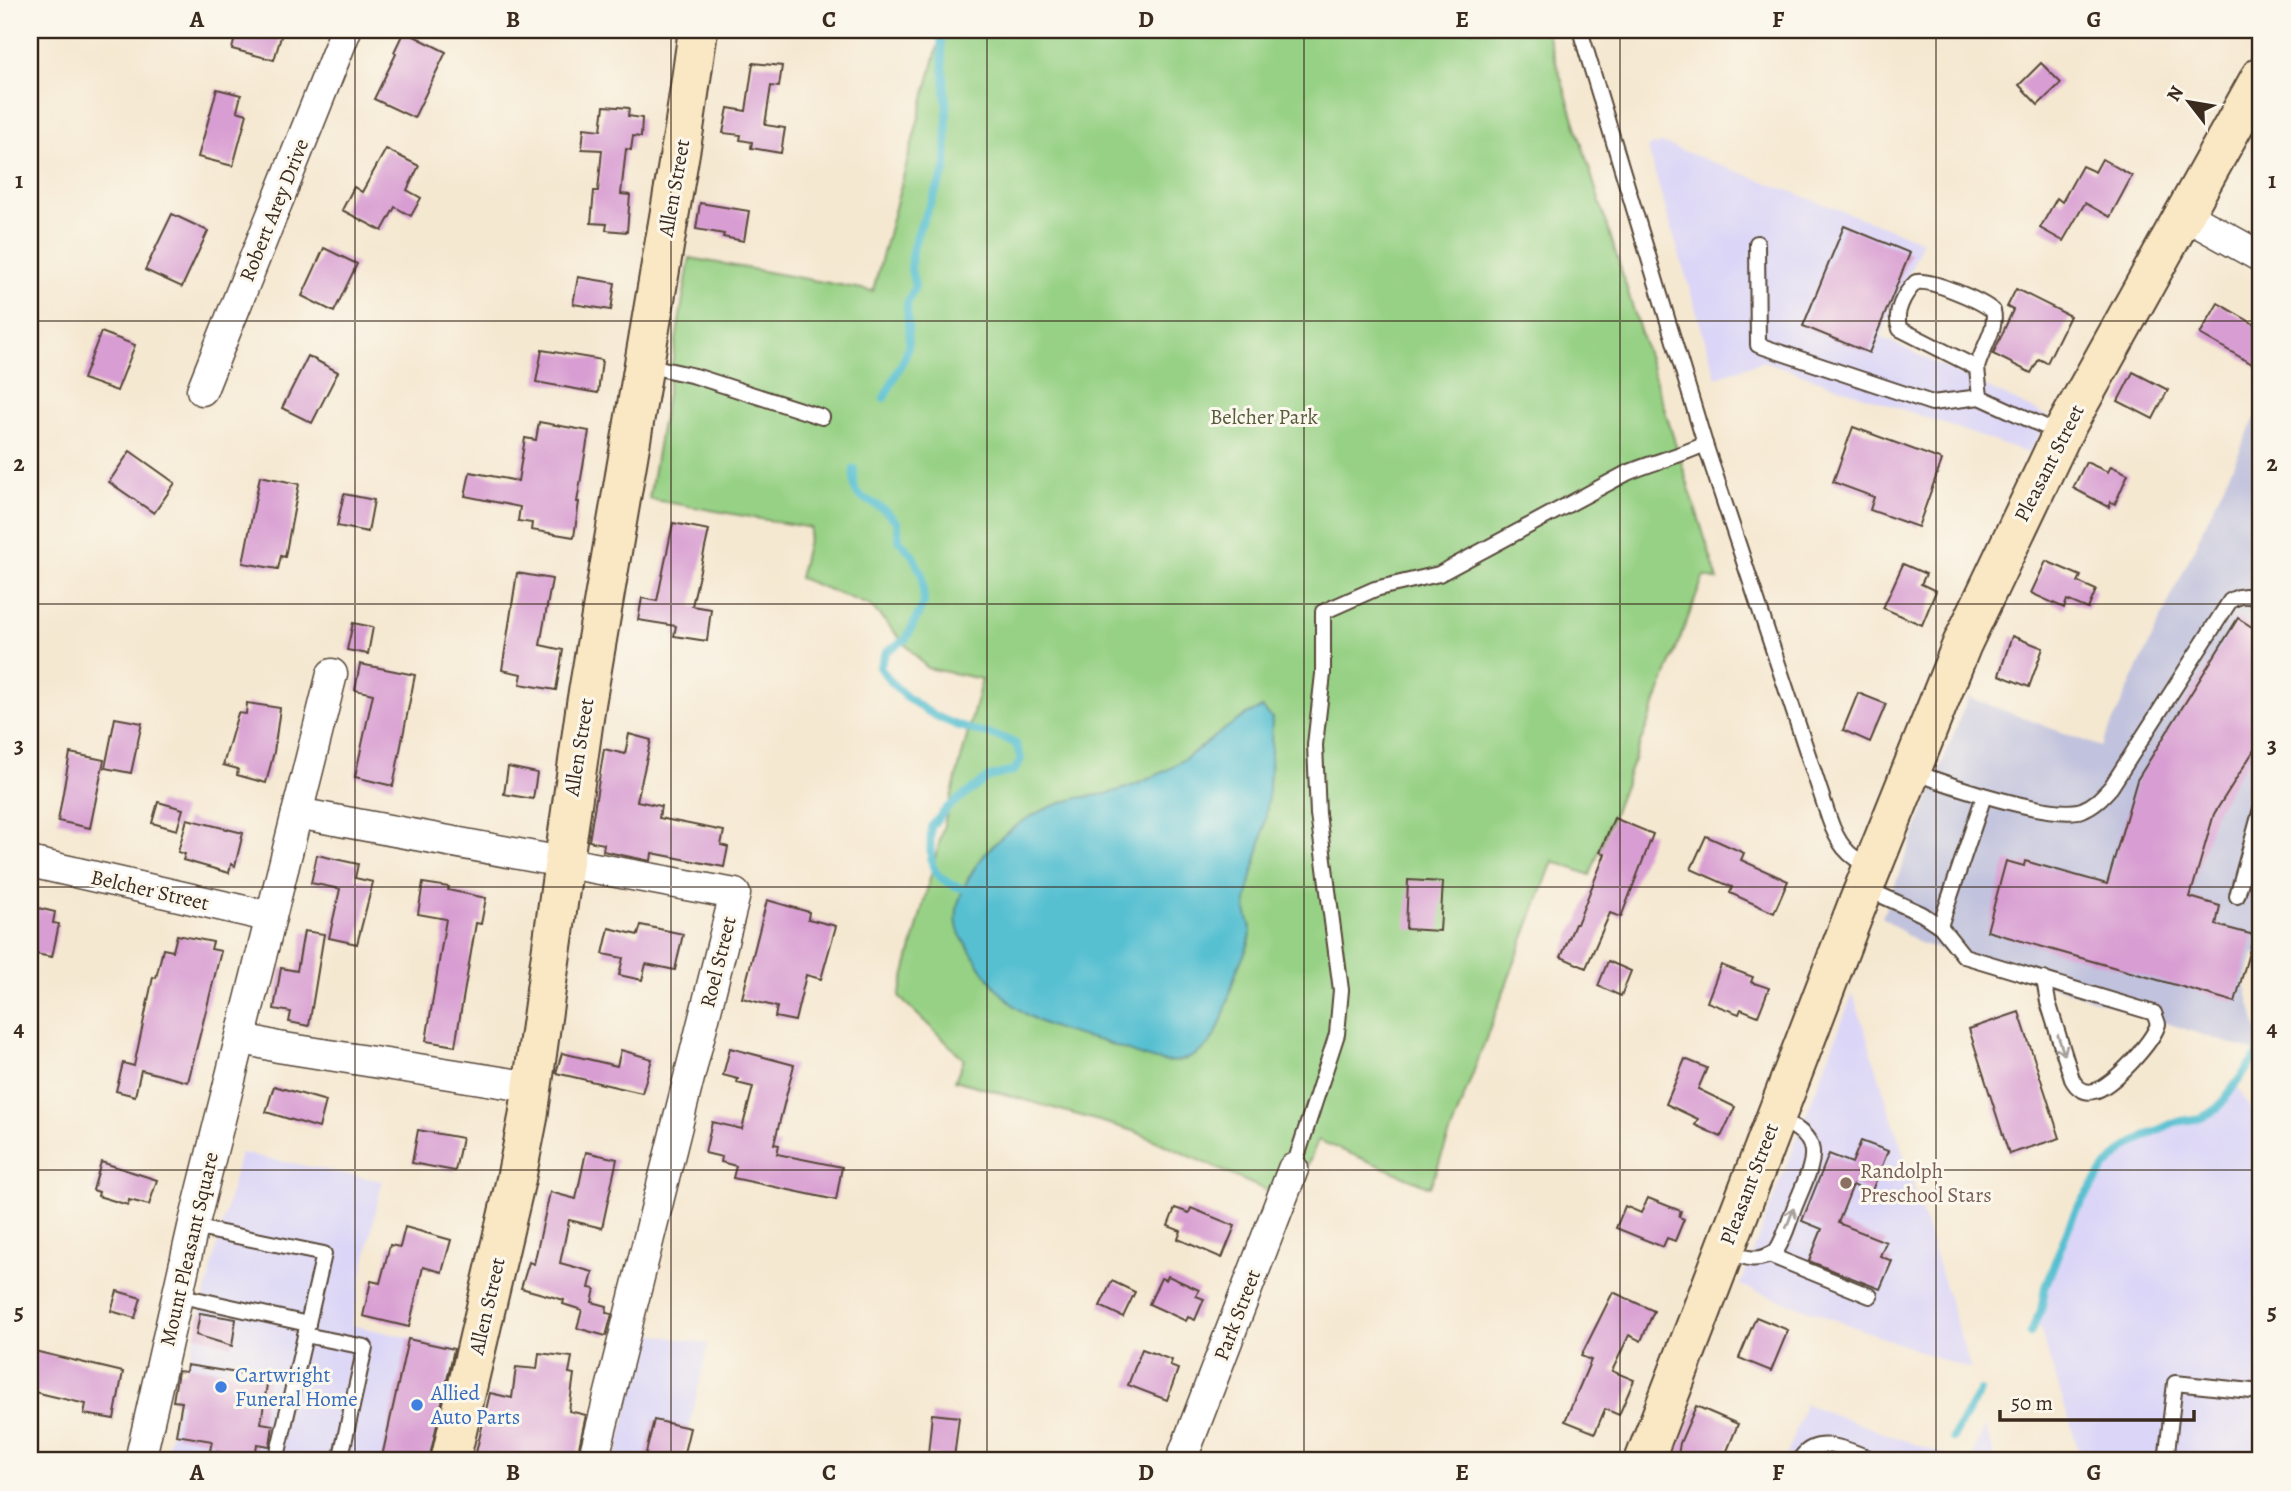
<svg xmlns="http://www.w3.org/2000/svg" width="2291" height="1491" font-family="Alegreya,serif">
<rect width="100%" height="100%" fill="#fbf7ec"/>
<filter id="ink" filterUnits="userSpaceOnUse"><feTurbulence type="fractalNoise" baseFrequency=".0143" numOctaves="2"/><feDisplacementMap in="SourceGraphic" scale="14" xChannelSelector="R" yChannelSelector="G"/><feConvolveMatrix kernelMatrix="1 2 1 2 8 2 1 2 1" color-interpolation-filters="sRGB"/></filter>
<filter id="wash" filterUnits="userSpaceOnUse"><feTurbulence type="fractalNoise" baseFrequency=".00686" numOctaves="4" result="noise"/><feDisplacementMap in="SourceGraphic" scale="28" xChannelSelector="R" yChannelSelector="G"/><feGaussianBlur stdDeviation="1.57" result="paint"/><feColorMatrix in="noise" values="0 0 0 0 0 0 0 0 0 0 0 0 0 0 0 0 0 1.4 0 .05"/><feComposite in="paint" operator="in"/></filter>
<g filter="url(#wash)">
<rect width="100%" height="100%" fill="#f5e8d1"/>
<g fill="#dbd6f7">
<path d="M1662,143l261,98 -42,96 168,80 -19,37 -266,-93 -48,16 -69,-230z"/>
<path d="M1853,993l118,377 -231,-85z"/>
<path d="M2236,1084l25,44v333h-179l-45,-142 4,-8 4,-24 24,-61 7,-16 29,-42 22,-21 48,-25 26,-4 16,-9z"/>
<path d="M240,1153l142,28 -30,144 104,23 -26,113h-213l-51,-7z"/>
<path d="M646,1333l62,11 -26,117h-67z"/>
<path d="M1805,1404l156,57h-176z"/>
<path d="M1985,1426l11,35h-26z"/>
</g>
<path fill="#c1c2dd" d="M2255,418l6,3v535l-7,-3 -9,30 16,62 -2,8 -340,-110 -37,-26 86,-220 133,50z"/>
<path fill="#97d185" stroke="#697e52" stroke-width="2" d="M942,30h604l172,550 -14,-4 -114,299 -37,-14 -123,326 -112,-47 -14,34 -32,19 -138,-62 -179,-51 9,-21 -65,-62 83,-318 -55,-11 -56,-62 -72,-28 12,-50 -162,-29 41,-241 183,33z"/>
<path fill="#56c0d1" stroke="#487578" stroke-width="2" d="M1262,708l10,10c-1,40 -2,80 -10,120 -5,22 -13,44 -16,67 -1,9 5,17 5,26 0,13 -9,27 -14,39 -9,24 -13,60 -32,78 -33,30 -70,3 -104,-7 -23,-6 -44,-10 -65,-21 -31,-16 -47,-39 -65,-68 -5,-9 -13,-16 -14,-27 -4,-24 14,-55 29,-72 22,-26 55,-46 89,-54 10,-3 21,-3 31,-5 20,-5 40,-13 59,-23 34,-18 61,-49 97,-63z"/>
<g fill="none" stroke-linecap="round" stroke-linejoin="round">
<g stroke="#56c0d1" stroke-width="8">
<path d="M884,398l22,-43 3,-13 -2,-38 8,-18 -4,-16 1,-18 7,-23 27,-60 1,-58 -6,-69 1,-12"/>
<path d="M854,469c-1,31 3,24 26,38 6,4 12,10 17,15l2,18 14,16 9,19 2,28 -18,36 -20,13 -6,15c18,30 56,53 89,62 18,6 30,5 47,15l5,15 -7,12 -25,6 -42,31 -16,19c-1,35 -4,51 33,62"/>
<path d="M2030,1333l11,-22 4,-24 24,-61 7,-16 29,-42 22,-21 25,-14 23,-11 26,-4 16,-9 44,-59"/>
<path d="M1953,1438l27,-47"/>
</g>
</g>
<g id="blocks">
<g fill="#d89dd2">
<path d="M237,30h46l-9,30 -42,-11z"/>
<path d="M404,31l42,21 -32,66 -40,-19 22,-45 -2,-2z"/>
<path d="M753,63l29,3 -3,21 -8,-1 -6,39 20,3 -4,25 -30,-5 1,-6 -12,-2 1,-5 -18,-2 5,-25 18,3z"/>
<path d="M2041,63l20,20 -23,22 -19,-20z"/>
<path d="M217,89l24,6 -4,16 10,3 -14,52 -35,-9z"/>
<path d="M604,106l25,2 -1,8 14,2 -1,19 -8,-1 -2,14 -5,-1 -5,45 9,1 -3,37 -21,-2 1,-6 -16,-1 3,-32h4l4,-41 -20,-1 2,-21 17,2z"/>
<path d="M386,149l33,17 -12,24 14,8 -10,18 -16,-9 -13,24 -40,-21 12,-23 8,5z"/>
<path d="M2102,159l30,17 -22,41 -25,-14 -22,38 -23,-13 17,-30 5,4 20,-36 13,6z"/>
<path d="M700,203l49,8 -5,30 -21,-4 1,-3 -28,-5z"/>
<path d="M172,214l36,17 -26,56 -37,-17z"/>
<path d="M1844,226l66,27 -41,100 -66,-27z"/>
<path d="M324,248l33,16 -23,48 -32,-16z"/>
<path d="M578,277l37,6 -4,27 -38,-6z"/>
<path d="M2016,289l54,27 -23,47 -8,-4 -8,14 -38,-19 20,-44 -6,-3z"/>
<path d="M2218,303l43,25v41l-61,-35z"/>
<path d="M101,332l34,13 -18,46 -34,-12z"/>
<path d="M542,350l60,10 -4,33 -62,-11z"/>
<path d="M308,356l30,16 -26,51 -30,-15z"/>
<path d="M2133,372l35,18 -15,29 -35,-18z"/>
<path d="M539,422l50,9 -12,71h2l-5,35 -43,-7 1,-7 -14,-2 2,-14 -55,-11 5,-24 48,9 7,-43 11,2z"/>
<path d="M1853,427l89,33 -24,67 -48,-17 4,-13 -41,-15z"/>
<path d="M130,451l45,32 -21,30 -45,-31z"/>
<path d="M2086,462l22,10 3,-6 17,8 -13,30 -4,-2 -2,5 -36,-19z"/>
<path d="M260,476l39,8 -14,73 -4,-1 -3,13 -35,-6z"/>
<path d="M344,494l30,6 -6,32 -31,-6z"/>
<path d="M673,523l36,7 -17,76 19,3 -4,32 -33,-5 2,-10 -38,-6 4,-22 15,3z"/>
<path d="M2046,561l35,15 -3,6 18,8 -8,19 -21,-9 -3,8 -33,-15z"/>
<path d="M1903,564l23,10 -5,10 15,7 -14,34 -39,-17z"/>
<path d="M517,573l35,6 -12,66 23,5 -7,40 -36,-6 2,-10 -20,-4z"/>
<path d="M2238,618l23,15v106l-47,75 -24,83 30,9 -4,19 38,10 -19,67 -248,-71 19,-70 18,5 1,-5 82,23 30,-104z"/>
<path d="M353,623l20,4 -5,27 -21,-4z"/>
<path d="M2012,636l31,12 -14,39 -30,-12z"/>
<path d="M360,664l55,11 -22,111 -38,-9 18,-83 -18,-4z"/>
<path d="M1858,693l28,11 -16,38 -27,-12z"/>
<path d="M247,703l33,5 -6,44 -8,31 -29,-8 1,-6 -15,-4 15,-52 8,1z"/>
<path d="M115,718l27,5 -11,50 -26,-5z"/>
<path d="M629,734l22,6 -14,61 24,5 -2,12 65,13 -3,14 7,2 -4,20 -72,-14 -1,8 -25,-5 -23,-5 1,-7 -15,-3 15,-92 21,5z"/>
<path d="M70,753l34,7 -14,68 -32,-7z"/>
<path d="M508,767l29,6 -4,26 -29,-5z"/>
<path d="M158,802l25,7 -6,21 -25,-7z"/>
<path d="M1614,818l39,16 -32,83 -11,-4 -24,55 -25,-11 14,-33h2l28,-70 -5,-2z"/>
<path d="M187,819l56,14 -8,33 -4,-2 -2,9 -46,-13 2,-6 -7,-2z"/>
<path d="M1706,836l38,17 -3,7 47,21 -14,32 -44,-20 2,-6 -41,-18z"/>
<path d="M317,855l41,9 -3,14 18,4 -16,62 -28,-6 11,-49 -29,-6z"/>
<path d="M1408,880l35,2 -3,49 -34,-2z"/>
<path d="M423,883l26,4 -1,3 38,8 -5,26 -5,-1 -21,123 -29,-5 20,-122 -28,-5z"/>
<path d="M767,900l42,12 -1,7 28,7 -15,53 -15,-4 -11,46 -20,-4 2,-10 -35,-9z"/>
<path d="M30,906l25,6 -2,11 6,1 -7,33 -22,-4z"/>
<path d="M641,925l42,9 -8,36 -29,-6 -4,16 -23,-5 4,-17 -20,-4 6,-26 29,7z"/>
<path d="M304,931l20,3 -15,92 -20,-4 2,-10 -17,-3 7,-41 16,3z"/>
<path d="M177,935l36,7 -2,7 10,2 -33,131 -47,-12 -6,26 -19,-5 7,-28 11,3 19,-89 3,1 7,-29 10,2z"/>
<path d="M1608,961l23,10 -10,25 -23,-10z"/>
<path d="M1721,965l32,12 -2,5 18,6 -11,28 -17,-7 -2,5 -32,-12z"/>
<path d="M2019,1012l41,126 -51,16 -40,-125z"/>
<path d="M730,1048l64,17 -20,79 5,1 -2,9 65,13 -6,33 -103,-22 3,-12 -15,-4 1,-5 -17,-4 7,-31 30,7 11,-42 -16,-4 1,-4 -15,-4z"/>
<path d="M621,1050l31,9 -10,34 -86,-20 6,-20 55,13z"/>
<path d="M1685,1059l22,9 -9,21 37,18 -14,30 -26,-12 3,-6 -32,-15z"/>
<path d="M274,1086l52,15 -7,27 -53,-16z"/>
<path d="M418,1130l44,8 -7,33 -43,-8z"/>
<path d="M1861,1141l27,10 -17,42 -18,-8 -15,38 48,19 -6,14 12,5 -12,28 -71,-28 13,-32 -20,-8 27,-67 23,9z"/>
<path d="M586,1152l31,7 -15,69 -33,-8 -9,43 33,9 -4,16 6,1 -3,13 15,4 -1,7 6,1 -6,22 -29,-8 5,-18 -19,-6 1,-4 -43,-12 8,-26 5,2 16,-72 26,7z"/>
<path d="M101,1162l56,18 -8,25 -20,-5 -1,5 -30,-9 1,-4 -6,-2z"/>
<path d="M1648,1198l33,13 -2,6 5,2 -9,22 -8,-3 -4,9 -47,-19 9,-22 16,7z"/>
<path d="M1175,1208l14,5 2,-5 44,18 -13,32 -44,-19 3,-8 -13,-5z"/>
<path d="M405,1227l46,13 -9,32 -19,-5 -14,60 -46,-11 8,-35 9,2 10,-38 10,2z"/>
<path d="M1168,1276l31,14 -3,6 8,3 -9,21 -7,-3 -2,4 -37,-17 12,-26 5,2z"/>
<path d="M1112,1281l23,11 -12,25 -23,-11z"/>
<path d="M117,1291l24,7 -6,20 -24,-7z"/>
<path d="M1613,1292l41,19 -13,30 -12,-6 -17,36 22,9 -15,35 -14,-6 -10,24 -30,-12 26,-61 -10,-4z"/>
<path d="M200,1313l36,6 -4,27 -36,-11z"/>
<path d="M1756,1317l32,13 -17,41 -32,-13z"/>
<path d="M408,1339l46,10 -25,111 -48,1z"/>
<path d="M1142,1349l30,11 -2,6 8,3 -11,31 -39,-15z"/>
<path d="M30,1350l93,22 -9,47 -30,-5 2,-10 -56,-13z"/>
<path d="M539,1353l33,4 -3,16 5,1 -5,37 17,4 -10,46h-102l16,-68 22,5 4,-31 21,2z"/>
<path d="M187,1365l81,13 -7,45 12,2 -3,21 -13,-2 -2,14 -45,-7 2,-10 -36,-6 6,-33 -9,-1 5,-30 8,1z"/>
<path d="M1696,1406l42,18 -15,37h-46l3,-18z"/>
<path d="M932,1414l27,3 -5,41 -26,-4z"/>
<path d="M654,1420l36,8 -8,33h-38z"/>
</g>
</g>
</g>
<g filter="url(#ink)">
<use href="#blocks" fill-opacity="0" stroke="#574639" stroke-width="2"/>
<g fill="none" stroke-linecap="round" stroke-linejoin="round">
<g stroke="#574639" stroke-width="18">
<g id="lane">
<path d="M1580,30l125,414 124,374c8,24 18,39 42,49"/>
<path d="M1757,243l1,102 174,58 48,-6 81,37"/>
<path d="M645,365l50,11 127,41"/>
<path d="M1977,368c4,-18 21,-40 16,-57 -11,-10 -62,-32 -77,-29 -12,12 -23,31 -16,47l77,39 3,29"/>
<path d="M1914,772c32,12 137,48 168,38 13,-5 21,-14 29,-23l119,-186c11,-7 20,-7 31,0"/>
<path d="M1865,888l57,26 18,12 24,30 190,57 4,11c-5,18 -46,63 -64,67 -10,3 -18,-4 -22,-12l-24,-77 -4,-23"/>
<path d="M2237,896l24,-87"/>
<path d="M1940,926l44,-130"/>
<path d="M1293,1169l44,-135 4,-44 -23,-176 -3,-69 8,-71v-62l52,-23 64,-15 188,-101c26,-11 53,-17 78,-29"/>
<path d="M193,1227l131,27 -48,207"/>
<path d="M1725,1250c20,8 32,14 51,1 9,-13 13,-30 19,-45 17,-43 35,-66 -19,-88"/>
<path d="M1769,1255l101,41"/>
<path d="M177,1295l131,29"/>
<path d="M305,1335l60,12 -25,114"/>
<path d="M1799,1461c16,-30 53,-9 77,0"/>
<path d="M2166,1461l9,-78 86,9"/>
</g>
</g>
<g stroke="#574639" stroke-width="33">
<g id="street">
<path d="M2183,214l78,43"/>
<path d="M202,390l144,-360"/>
<path d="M297,813l438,81 -142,567"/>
<path d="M30,862l241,55"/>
<path d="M241,1038l37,9 254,40"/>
<path d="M140,1461l53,-234 139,-553"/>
<path d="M1181,1461l112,-292"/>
</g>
</g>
<g stroke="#574639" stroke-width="42">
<g id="secondary">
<path d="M450,1461l66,-282 12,-61 58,-414 98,-575 14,-99"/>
<path d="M1644,1461l212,-553 106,-264 100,-210 199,-358"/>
</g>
</g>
<use href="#lane" stroke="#fff" stroke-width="14"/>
<use href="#street" stroke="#fff" stroke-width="30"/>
<use href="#secondary" stroke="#fae7c3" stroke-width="38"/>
</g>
<defs><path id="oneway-shaft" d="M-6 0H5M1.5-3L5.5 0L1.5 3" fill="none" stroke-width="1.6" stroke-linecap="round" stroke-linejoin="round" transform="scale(1.75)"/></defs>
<g stroke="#a79f9a">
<use href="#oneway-shaft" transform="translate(2061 1045) rotate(72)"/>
<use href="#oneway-shaft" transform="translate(1790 1218) rotate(-69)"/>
</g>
</g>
<path fill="none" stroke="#3b2a1e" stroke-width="2" stroke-opacity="0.55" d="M355,30v1431M671,30v1431M987,30v1431M1304,30v1431M1620,30v1431M1936,30v1431M30,321h2231M30,604h2231M30,887h2231M30,1170h2231"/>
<circle fill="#8d6e63" stroke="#fbf7ec" stroke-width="2.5" cx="1846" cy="1183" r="7"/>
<g fill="#3f7fe0" stroke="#fbf7ec" stroke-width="2.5">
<circle cx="221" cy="1387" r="7"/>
<circle cx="417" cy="1405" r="7"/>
</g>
<g text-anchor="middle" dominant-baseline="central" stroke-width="6" stroke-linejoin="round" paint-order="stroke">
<g font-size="21" fill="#3b2a1e" stroke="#fbf7ec">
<text transform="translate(674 188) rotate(-80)">Allen Street</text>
<text transform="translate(274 210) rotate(-68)">Robert Arey Drive</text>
<text transform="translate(2049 463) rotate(-63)">Pleasant Street</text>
<text transform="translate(579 747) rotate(-81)">Allen Street</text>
<text transform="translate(150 890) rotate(13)">Belcher Street</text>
<text transform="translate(718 962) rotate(-76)">Roel Street</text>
<text transform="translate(1749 1184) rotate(-69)">Pleasant Street</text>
<text transform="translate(189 1249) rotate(-77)">Mount Pleasant Square</text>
<text transform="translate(487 1306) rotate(-77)">Allen Street</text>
<text transform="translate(1237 1315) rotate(-69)">Park Street</text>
</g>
<g font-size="21" fill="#575c3d" stroke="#fbf7ec">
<text x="1264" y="417">Belcher Park</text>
</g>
<g font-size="21" fill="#785e54" stroke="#fbf7ec" text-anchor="start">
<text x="1860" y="1171">Randolph<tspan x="1860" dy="24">Preschool Stars</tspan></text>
</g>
<g font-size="21" fill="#366cbe" stroke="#fbf7ec" text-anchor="start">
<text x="235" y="1375">Cartwright<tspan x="235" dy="24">Funeral Home</tspan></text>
<text x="431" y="1393">Allied<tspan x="431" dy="24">Auto Parts</tspan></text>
</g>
</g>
<rect width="2291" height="1491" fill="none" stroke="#fbf7ec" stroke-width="77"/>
<g transform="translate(2189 102) rotate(301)" stroke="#fbf7ec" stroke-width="5" paint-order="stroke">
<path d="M0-5L12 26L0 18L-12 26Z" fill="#3b2a1e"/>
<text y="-10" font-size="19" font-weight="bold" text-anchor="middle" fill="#3b2a1e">N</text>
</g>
<path d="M2000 1410v10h194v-10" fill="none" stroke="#3b2a1e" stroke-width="3.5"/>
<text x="2011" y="1410" font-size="21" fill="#3b2a1e" stroke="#fbf7ec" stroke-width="5" paint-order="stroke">50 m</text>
<rect x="38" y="38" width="2214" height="1414" fill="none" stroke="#3b2a1e" stroke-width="2.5"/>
<g font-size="23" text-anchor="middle" font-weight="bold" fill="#3b2a1e">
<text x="197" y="27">A</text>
<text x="513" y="27">B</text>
<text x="829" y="27">C</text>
<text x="1146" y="27">D</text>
<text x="1462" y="27">E</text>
<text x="1778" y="27">F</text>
<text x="2094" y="27">G</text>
<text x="19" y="188">1</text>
<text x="2272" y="188">1</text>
<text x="19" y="471">2</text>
<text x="2272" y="471">2</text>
<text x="19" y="753">3</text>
<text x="2272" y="753">3</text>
<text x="19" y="1036">4</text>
<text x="2272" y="1036">4</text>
<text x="19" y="1319">5</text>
<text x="2272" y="1319">5</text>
<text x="197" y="1480">A</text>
<text x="513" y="1480">B</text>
<text x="829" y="1480">C</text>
<text x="1146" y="1480">D</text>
<text x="1462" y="1480">E</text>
<text x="1778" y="1480">F</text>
<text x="2094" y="1480">G</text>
</g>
</svg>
